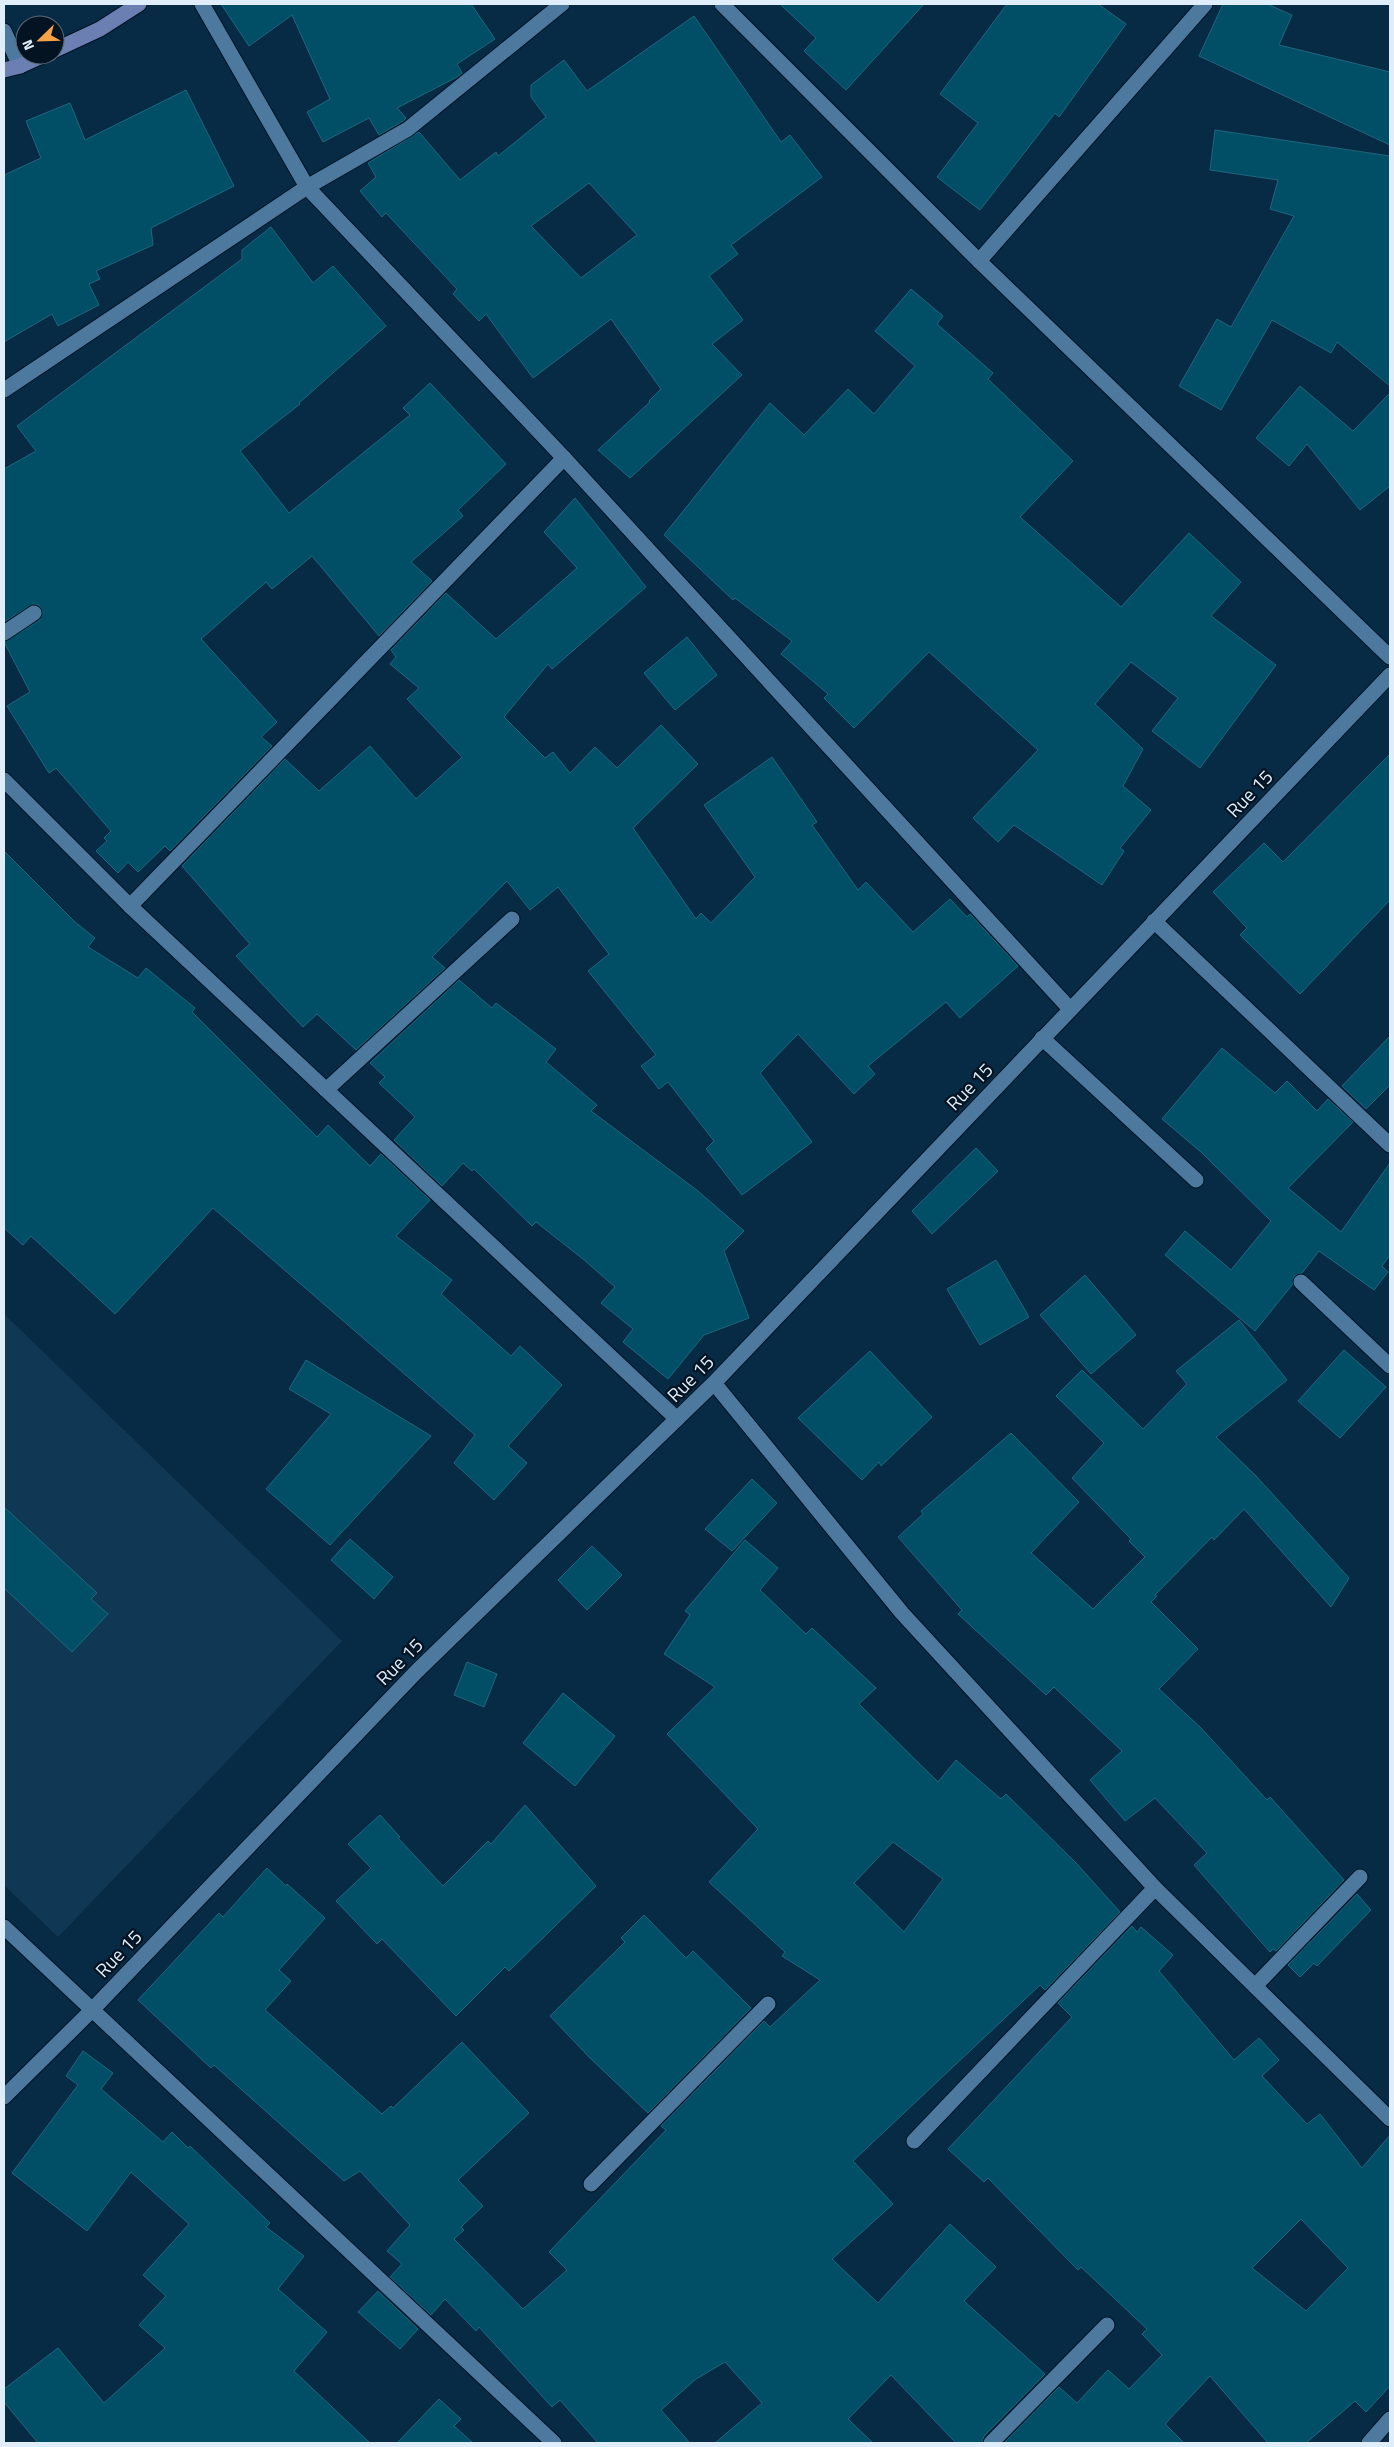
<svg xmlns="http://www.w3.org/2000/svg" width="1394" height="2447" font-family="'Titillium Web',sans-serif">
<rect width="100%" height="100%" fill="#082b45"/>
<path fill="#103855" d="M4,1314l338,327 -284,296 -54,-52z"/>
<g fill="#004f66" stroke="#21667d" fill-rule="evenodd">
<path d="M221,4h250l24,35 -38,25 5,9 -5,4 -60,31 9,10 -3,3 -24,14 -10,-17 -46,24 -16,-30 23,-13 -38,-84 -43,31z"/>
<path d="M780,4h144l-78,86 -42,-39 12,-13z"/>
<path d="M1007,4h91l28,20 -67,93 -4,-4 -75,97 -43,-33 41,-54 -38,-29z"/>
<path d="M1223,4h44l25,11 -13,30 111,27v73l-191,-89z"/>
<path d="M694,16l87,126 9,-7 32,42 -91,68 7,9 -29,22 34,44 -31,24 30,31 -112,103 -32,-28 52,-48 -1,-1 12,-12 -50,-70 -78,59 -47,-64 -7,7 -26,-27 4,-5 -71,-76 -4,4 -22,-26 16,-14 -8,-14 51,-31 41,48 36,-28 2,4 48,-39 -15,-20v-12l33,-25 23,31zM589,183l48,52 -56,43 -50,-52z"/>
<path d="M186,90l48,96 -83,42 2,17 -57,26 4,8 -11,5 10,21 -41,21 -6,-12 -48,28v-167l37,-17 -15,-37 44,-18 15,37z"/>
<path d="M1215,130l175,26v230l-53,-44 -6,11 -59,-33 -51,90 -42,-24 38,-67 14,8 63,-111 -24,-7 8,-29 -68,-10z"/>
<path d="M271,227l42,56 20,-17 53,60 -87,77 1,1 -60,47 49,62 121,-98 -7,-7 27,-25 76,81 -48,46 5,6 -52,46 21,19 -53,55 -67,-80 -40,33 -6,-7 -65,57 76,83 -16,15 11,9 -102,105 -5,-5 -27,26 -10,-10 -10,11 -22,-22 11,-10 -3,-3 7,-7 -55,-63 -7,5 -42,-67 23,-14 -26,-50 35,-21 4,-8 -4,-8 -6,-1 -29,18v-153l32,-18 -19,-25 225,-167v-9z"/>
<path d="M911,289l32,27 -6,8 56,49 -5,6 85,82 -53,56 101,90 68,-74 52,49 -30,34 65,49 -76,103 -48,-37 26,-33 -47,-36 -36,42 48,45 -20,37 28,24 -31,38 4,3 -22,34 -88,-60 -16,17 -25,-24 65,-68 -109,-98 -75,76 -30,-30 4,-4 -47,-40 11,-13 -57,-43 -2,2 -69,-65 106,-132 34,32 44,-46 26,25 41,-48 -40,-35z"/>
<path d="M1300,386l53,45 37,-38v93l-30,24 -53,-66 -18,22 -33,-28z"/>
<path d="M575,498l71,89 -94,82 -4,-5 -44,53 41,41 8,-6 17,21 25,-26 22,21 44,-43 37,39 -65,64 63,91 5,-6 10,10 44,-46 -51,-72 68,-48 45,65 -5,3 46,65 8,-8 47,50 37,-33 17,18 3,-3 48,52 -58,52 -14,-16 -78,64 7,8 -21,20 -56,-60 -38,39 52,69 -70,53 -36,-46 8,-8 -46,-59 -9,7 -18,-23 15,-11 -68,-84 21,-17 -51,-67 -28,23 -23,-29 -75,76 13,11 -89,82 -39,-36 -14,13 -23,-24 -44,-47 14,-12 -68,-78 103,-107 34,32 51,-45 46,53 46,-42 -55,-58 12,-11 -29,-24 6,-7 -5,-7 55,-57 50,46 81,-71 -33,-36z"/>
<path d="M687,637l30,38 -42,35 -31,-37z"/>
<path d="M1390,754v146l-90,94 -60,-59 7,-7 -34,-36 51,-49 19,19z"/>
<path d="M4,851l71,71 20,16 -7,9 50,31 8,-10 49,40 -3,4 125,125 11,-12 42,41 11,-12 49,46 -34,36 56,44 -11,14 70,62 9,-10 42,39 -54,61 19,17 -33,37 -40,-37 21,-28 -262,-227 -98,106 -84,-78 -8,9 -19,-17z"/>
<path d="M459,980l33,28 4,-5 60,46 -10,13 51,43 -6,6 107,80 46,40 -20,20 25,67 -45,17 -36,44 -45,-37 10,-13 -32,-26 14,-16 -32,-28 -47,-37 -4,4 -58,-57 -2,2 -9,-8 -21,23 -48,-46 21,-23 -36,-34 6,-6 -15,-14z"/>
<path d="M1390,1036v49l-24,24 -24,-23z"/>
<path d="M1222,1048l53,45 12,-12 30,30 11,-12 25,23 -65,66 53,44 49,-69v92l-8,11 6,6 -14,18 -55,-39 -17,22 -8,3 -2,9 -37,46 -90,-76 20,-24 46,39 40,-49 -70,-69 -39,-33z"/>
<path d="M976,1148l22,23 -66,63 -20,-23z"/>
<path d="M996,1260l33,57 -49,28 -33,-56z"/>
<path d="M1085,1275l51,60 -45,39 -51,-59z"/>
<path d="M1239,1320l48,60 -71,57 41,40 92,101 -18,29 -87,-98 -30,31 -2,-3 -57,58 2,1 -6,6 47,47 -39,40 42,39 66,72 3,-3 74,83 -68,71 -3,-2 -3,3 -76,-87 13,-12 -52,-55 -30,23 -35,-41 32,-29 -68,-64 -8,8 -88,-81 4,-4 -64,-73 25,-23 -2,-3 90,-78 68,69 -48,51 62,56 52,-52 -16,-16 2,-2 -59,-61 32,-35 -48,-47 26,-26 61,59 44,-45 -11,-13z"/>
<path d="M1344,1350l42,37 -46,51 -42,-37z"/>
<path d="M870,1351l62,66 -51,49 -2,-4 -17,18 -64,-62z"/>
<path d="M306,1360l125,76 -101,109 -64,-56 65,-75 -42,-25z"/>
<path d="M752,1479l25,24 -45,48 -27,-22z"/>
<path d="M4,1507l93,86 -6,6 17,15 -36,38 -68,-64z"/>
<path d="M350,1539l43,38 -19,22 -43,-39z"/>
<path d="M745,1540l33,28 -18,22 46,44 6,-6 64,60 -17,16 79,78 18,-22 45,39 5,-5 71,70 43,48 -75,78 -5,-5 -187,176 40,43 -61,55 46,44 72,-79 46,43 -32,34 81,73 -61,62 -2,7h-26l-65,-68 -43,44 25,24h-158l47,-40 -37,-41 -29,17 -35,31 29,33h-92l-38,-43 -8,7 -73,-80 -3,4 -31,-32 -14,16 -41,-38 12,-13 -15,-13 23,-26 -50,-54 -16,10 -130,-116 -3,3 -73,-68 81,-87 4,4 44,-49 19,18 1,-2 38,34 -46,52 12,11 -26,29 117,104 9,-8 2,2 69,-66 67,71 -71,67 25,26 -22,21 3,3 -10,9 69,70 44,-39 -18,-18 117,-122 -5,-4 103,-105 6,6 50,-47 -38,-24 3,-4 -76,-70 49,-53 -91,-95 48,-47 -51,-33 26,-39 -5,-4zM893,1842l50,37 -39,53 -50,-49z"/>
<path d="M592,1546l30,29 -35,35 -29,-30z"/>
<path d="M467,1662l30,12 -13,33 -30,-12z"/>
<path d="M563,1693l52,43 -40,50 -52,-43z"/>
<path d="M525,1805l71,81 -87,85 -4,-4 -49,49 -74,-77 -5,5 -41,-43 35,-33 -23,-24 32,-29 20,22 -2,1 45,48 45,-45 3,3z"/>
<path d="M1357,1894l14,16 -54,56 -3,-3 -14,14 -12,-12z"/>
<path d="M644,1915l42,43 7,-7 58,57 -103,105 -58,-55 -40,-42 75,-74 -4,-4z"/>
<path d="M1132,1926l5,6 4,-5 32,28 -14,16 75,89 25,-22 20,22 -17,16 45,48 13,-10 42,54 28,-33v251l-24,26 -11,-11 -49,42h-38l-58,-67 -45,48 19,19h-180l55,-56 18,16 31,-33 21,19 33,-34 -20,-21 5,-5 -66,-62 -3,3 -90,-92 -4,4 -36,-33 124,-132 -14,-14zM1301,2219l47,49 -42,43 -54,-43z"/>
<path d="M83,2051l30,22 -12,16 62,53 9,-10 16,16 2,-2 80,77 -4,4 38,29 -26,33 49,43 -33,39 76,72h-332l-34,-41v-13l54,-41 46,55 61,-55 -26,-23 27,-29 -23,-21 46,-51 -58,-52 -44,59 -75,-58 66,-88 -12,-9z"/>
<path d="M378,2291l40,38 -18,20 -42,-37z"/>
<path d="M439,2399l22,20 -7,7 19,17h-76z"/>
</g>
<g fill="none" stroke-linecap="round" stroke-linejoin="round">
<g stroke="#001324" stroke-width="17">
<g id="lane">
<path d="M4,633l30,-20"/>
<path d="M1042,1038l154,142"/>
<path d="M326,1090l186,-171"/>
<path d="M1255,1986l105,-109"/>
<path d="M591,2184l177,-180"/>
<path d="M991,2443l116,-118"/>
</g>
</g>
<g stroke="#001324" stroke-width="17">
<g id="street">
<path d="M202,4l105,183 257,271 506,551"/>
<path d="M722,4l257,257 411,396"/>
<path d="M4,31l16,35"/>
<path d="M979,261l226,-257"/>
<path d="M4,390l303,-203 101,-58 154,-125"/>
<path d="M4,780l126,126 547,513"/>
<path d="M130,906l434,-448"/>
<path d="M1154,921l236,224"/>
<path d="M1301,1282l89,84"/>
<path d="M714,1383l188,230 253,275 235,231"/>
<path d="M4,1927l550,516"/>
<path d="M4,2097l88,-87 325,-339 297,-288 676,-708"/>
<path d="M914,2141l241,-253"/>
<path d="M1369,2443l21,-24"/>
</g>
</g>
<g stroke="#001324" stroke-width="17">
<g id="secondary">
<path d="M55,50l45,-21 39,-25"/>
<path d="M4,70l16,-4 24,-11"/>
</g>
</g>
<use href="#lane" stroke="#4d799f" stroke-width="15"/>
<use href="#street" stroke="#4d799f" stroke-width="15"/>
<use href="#secondary" stroke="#6c7fb3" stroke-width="15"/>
</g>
<g text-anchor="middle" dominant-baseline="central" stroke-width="4.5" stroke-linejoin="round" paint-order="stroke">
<g font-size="19" fill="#e0eefb" stroke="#031321">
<text transform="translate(1249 793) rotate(-46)">Rue 15</text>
<text transform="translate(969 1086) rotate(-46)">Rue 15</text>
<text transform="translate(690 1378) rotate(-45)">Rue 15</text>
<text transform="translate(399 1661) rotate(-45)">Rue 15</text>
<text transform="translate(118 1953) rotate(-46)">Rue 15</text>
</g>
</g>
<rect width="1394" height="2447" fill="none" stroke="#e0eefb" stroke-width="10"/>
<g transform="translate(40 40) rotate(247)"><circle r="24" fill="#031321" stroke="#5b6b78"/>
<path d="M0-4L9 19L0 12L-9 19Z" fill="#f6a246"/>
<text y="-8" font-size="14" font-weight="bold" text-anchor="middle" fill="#e0eefb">N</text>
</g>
</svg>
